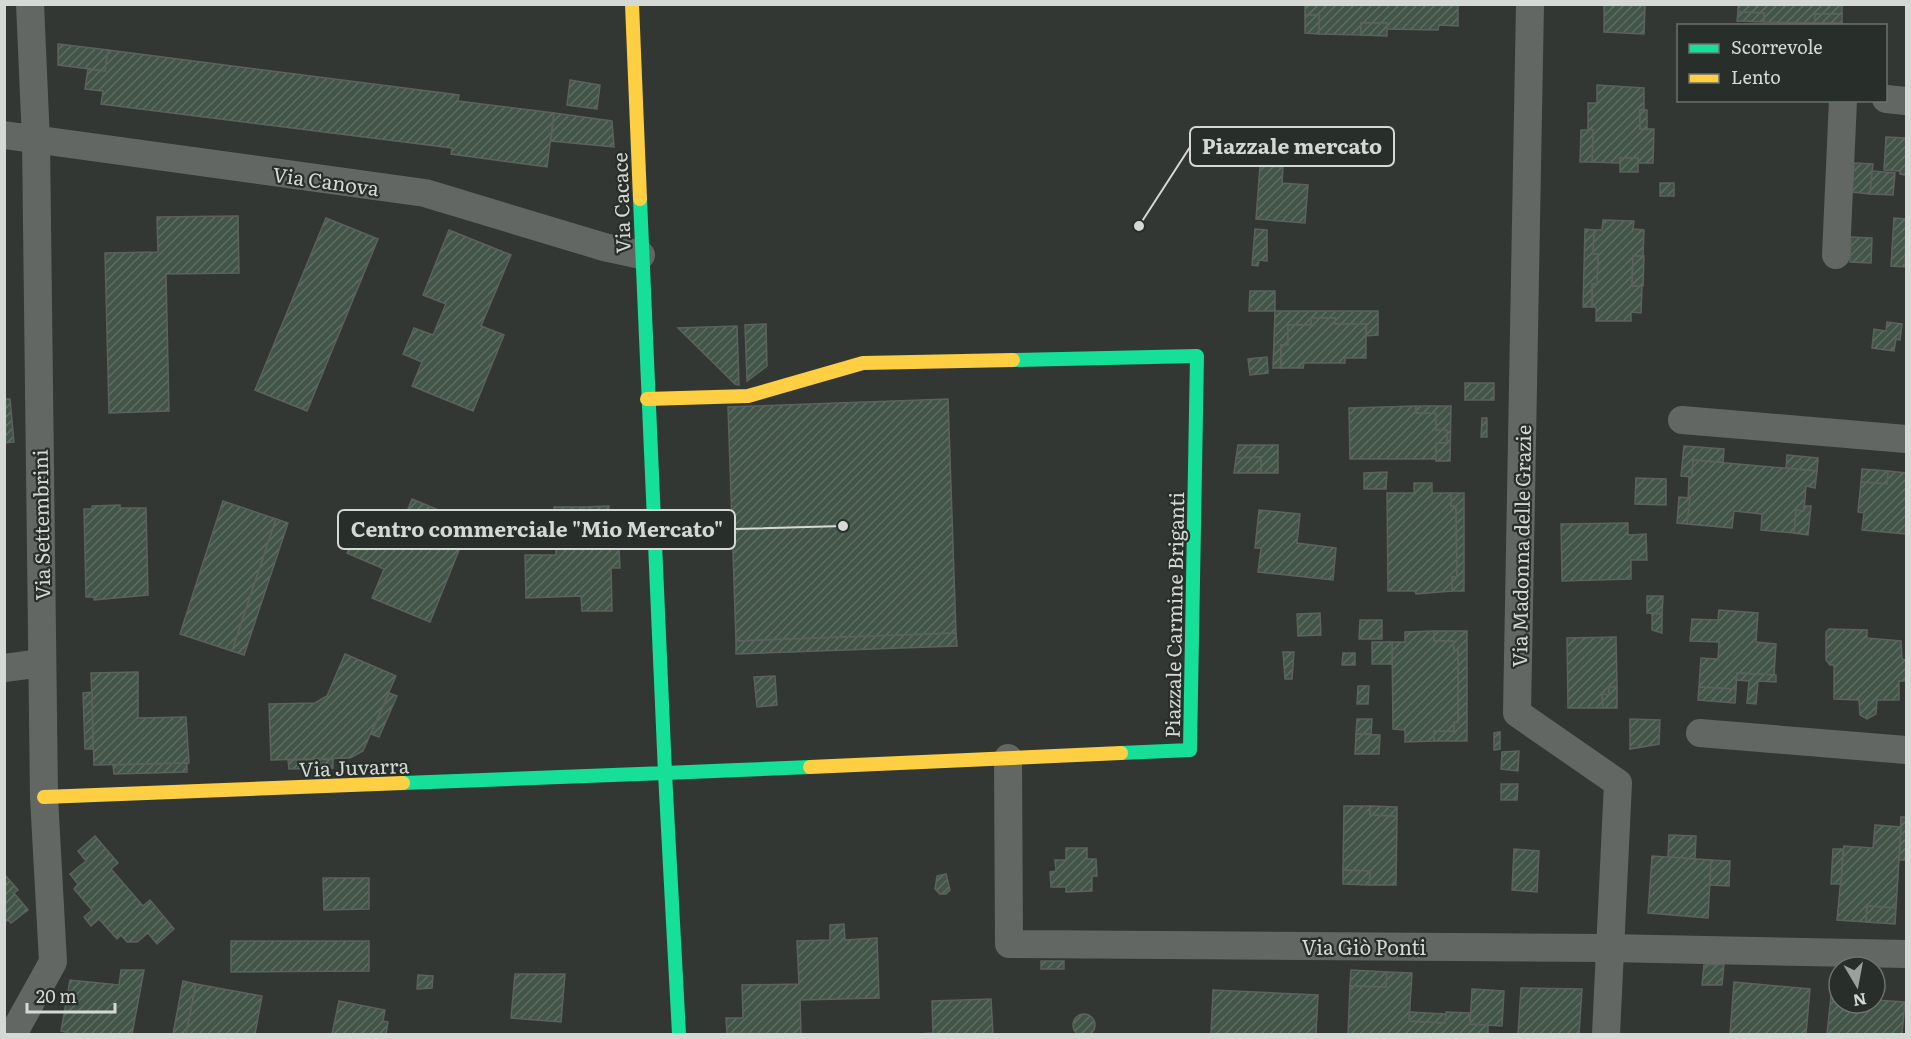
<svg xmlns="http://www.w3.org/2000/svg" width="1911" height="1039" font-family="Literata,serif">
<defs>
<pattern id="building-hatch" width="6" height="6" patternUnits="userSpaceOnUse" patternTransform="scale(1.5)"><rect width="6" height="6" fill="#435549"/><path d="M-1 1l2-2M0 6l6-6M5 7l2-2" fill="none" stroke="#5d6d62"/></pattern>
</defs>
<rect width="100%" height="100%" fill="#333734"/>
<g fill="url(#building-hatch)" stroke="#5d615e" stroke-width="1.5">
<path d="M1305,4h153v22l-19,-1 -1,5 -51,-1v-6h-26v12l-42,-1v-19h-14z"/>
<path d="M1604,4h41l-1,30 -40,-2z"/>
<path d="M1738,4h104v10h-27v9l-51,-1v-9l-26,-1z"/>
<path d="M1738,12l26,1v9l-27,-1z"/>
<rect x="1815" y="14" width="27" height="9"/>
<path d="M1305,15h14v19l-14,-1z"/>
<path d="M1361,23h26v13l-26,-1z"/>
<path d="M58,44l50,6 -3,21 -47,-6z"/>
<path d="M108,50l351,45 -1,6 96,12 -7,54 -96,-13 1,-6 -351,-44 2,-13 -18,-2 3,-20 17,2z"/>
<path d="M570,80l30,5 -3,24 -30,-4z"/>
<path d="M1597,85l47,3v22h-4v19h14l-1,34h-15v-5h-18v5l-28,-1 1,-32h-5v-27h9z"/>
<rect x="1640" y="110" width="7" height="19"/>
<path d="M554,113l58,8 2,26 -63,-6z"/>
<path d="M1581,130h12l-1,32h-12z"/>
<path d="M1886,137l20,1v37l-6,-1v-3l-16,-1z"/>
<rect x="1620" y="158" width="18" height="14"/>
<path d="M1854,163l19,1 -3,30 -18,-2z"/>
<path d="M1260,166l23,1 -1,16 26,2 -3,38 -49,-4z"/>
<path d="M1872,171l23,2 -2,22 -23,-1z"/>
<rect x="1660" y="183" width="14" height="13"/>
<path d="M238,216l1,57 -73,1 3,137 -60,2 -4,-160 53,-1 -1,-35z"/>
<path d="M326,218l52,21 -71,172 -52,-21z"/>
<path d="M1894,218l12,1 -1,48 -14,-1z"/>
<path d="M1603,220l31,1 -1,8 11,1 -1,27 -10,-1 -1,30h10l-1,27 -10,-1v9h-35v-14h-4v-23h5l1,-30h-5l1,-24h8z"/>
<path d="M1255,229l12,1v31l-8,-1 -1,6 -6,-1z"/>
<path d="M1585,229l9,1 -1,24h5l-1,30h-5v23h-9z"/>
<path d="M449,230l62,25 -30,71 23,9 -31,76 -61,-25 10,-24 -19,-8 11,-26 19,7 13,-31 -23,-9z"/>
<path d="M1851,237l21,1 -1,25 -21,-1z"/>
<path d="M1633,256h11l-1,30h-11z"/>
<path d="M1250,291h25v20h-26z"/>
<path d="M1275,311h103v24l-12,1v-12h-31v-6h-24v7h-23v20h-7v23h-8z"/>
<path d="M1311,318h24v6h31v34h-21v5h-41l-1,5h-22v-23h7v-20h23z"/>
<path d="M1887,322l15,2 -2,16 -4,-1 -2,12 -22,-3 2,-19 12,2z"/>
<path d="M766,324l1,42 -20,15 -2,-56z"/>
<path d="M737,326l2,59 -4,-1 -57,-56z"/>
<path d="M1267,357l1,16 -18,2 -2,-16z"/>
<rect x="1465" y="383" width="29" height="17"/>
<path d="M4,399h6l4,43 -10,1z"/>
<path d="M948,399l8,234 -220,8 -8,-234z"/>
<path d="M1416,406v7h20v17h11v13h-11v16h-86l-1,-51z"/>
<path d="M1416,406h35l-1,55h-14v-18h11v-13h-11v-17h-20z"/>
<path d="M1482,418h5v19h-6z"/>
<path d="M1238,445h40v28h-17v-16l-25,1z"/>
<path d="M1684,446l40,3 -1,13 -30,-2 -1,17 -11,-1z"/>
<path d="M1787,455l31,3 -1,13 -31,-3z"/>
<path d="M1261,457v16h-27l2,-15z"/>
<path d="M1693,460l124,11 -2,17 -9,-2 -2,25 -8,-1 -2,23 -33,-3 1,-16 -28,-3 -2,17 -45,-4 2,-47h3z"/>
<path d="M1862,469l26,2 -1,13 -26,-2z"/>
<path d="M1888,471l18,2v61l-44,-4 2,-17 -6,-1 3,-30 26,2z"/>
<path d="M1387,472l-1,17h-22v-16z"/>
<path d="M1636,478l30,1v26l-31,-1z"/>
<path d="M1414,483h18v10h19v13h5l1,71h-5v14l-36,3 -1,-3h-27l-1,-98h27z"/>
<path d="M1451,493h13v98h-12v-14h5l-1,-71h-5z"/>
<path d="M1679,497l11,1 -3,26 -10,-1z"/>
<path d="M412,499l58,24 -40,99 -58,-24 12,-29 -37,-16 16,-40 37,16z"/>
<path d="M223,501l53,18 -44,132 -52,-17z"/>
<path d="M120,505v3h26l2,87 -54,5v-3h-8l-2,-88h8v-3z"/>
<path d="M609,506v7l-25,1v-7z"/>
<path d="M1804,506h7l-3,29 -14,-2 2,-23 8,1z"/>
<path d="M554,507h30v7l25,-1 1,36h9l1,19h-9l1,43h-30l-1,-15 -55,2 -1,-43h31z"/>
<path d="M1259,510l41,4 -3,29 39,5 -3,32 -75,-8 3,-24h-6z"/>
<path d="M276,519l12,4 -44,132 -12,-4z"/>
<path d="M1628,523v12l18,-1 1,26h-16v19l-69,2 -1,-57z"/>
<path d="M1647,596h16l-1,18 -15,-1z"/>
<path d="M1719,610l39,3 -2,29 20,2 -2,31 -37,-2 -1,16 -37,-2 2,-29 17,1 1,-17 -29,-1 2,-22 26,1z"/>
<path d="M1320,613l1,22 -23,1 -1,-22z"/>
<path d="M1652,613l10,1v19l-10,-3z"/>
<path d="M1360,620h22v19h-23z"/>
<path d="M1829,629l38,1v8l34,3 1,18 4,1v21h-7v19h-22l-1,14 -9,5 -7,-4 -1,-15 -25,-1v-34h-4l-4,-5v-28z"/>
<path d="M1434,631h33v110h-33v-10h20v-9h4v-72h-4l-1,-9h-19z"/>
<path d="M1434,631v10h19l1,9h4v72h-4v9h-20v10l-29,1v-12l-12,-1 -1,-87h13v-10z"/>
<path d="M956,633l1,13 -221,8v-13z"/>
<path d="M1616,637l1,50h-8v8l-7,-1 1,14h-35l-1,-70z"/>
<rect x="1372" y="642" width="20" height="22"/>
<path d="M1283,652h11l-2,27h-7z"/>
<path d="M1343,653h12v12h-13z"/>
<path d="M345,654l51,22 -33,75 -13,7 -79,2 -2,-56 46,-1 12,-7z"/>
<path d="M138,672v46l48,-1 3,46 -95,2 -3,-92z"/>
<path d="M1737,673l39,2v7l-18,-1 -2,23 -9,-1 2,-22 -13,-1z"/>
<path d="M775,676l2,29 -20,2 -3,-30z"/>
<path d="M1358,686h11l-1,18h-11z"/>
<path d="M1609,687h8v21h-14l-1,-14 7,1z"/>
<path d="M1699,687l37,2 -1,14 -37,-3z"/>
<path d="M92,692l1,57h-8l-2,-56z"/>
<path d="M389,693l8,3 -18,41 -8,-3z"/>
<path d="M1357,719h15l-1,15h-15z"/>
<path d="M1630,719l30,1 -1,24 -29,5z"/>
<path d="M1500,732v17l-6,1v-17z"/>
<path d="M1356,734l24,1 -1,19h-24z"/>
<path d="M1519,751l-1,20 -17,-2 1,-17z"/>
<path d="M333,759v9l-44,1 -1,-9z"/>
<path d="M187,763v9l-73,2 -1,-9z"/>
<path d="M1501,784h17l-1,16h-16z"/>
<path d="M1344,806h26v9l27,1 -1,69h-27l1,-14 -27,-1z"/>
<path d="M1370,806l27,1v9l-27,-1z"/>
<path d="M1901,817h5v43h-7z"/>
<path d="M1875,825l26,2 -5,81 -29,-2 -1,16 -29,-2 7,-74 29,2z"/>
<path d="M1669,835l27,1 -1,23 -27,-2z"/>
<path d="M95,836l23,27 -7,6 32,37 7,-6 24,29 -17,15 -9,-11 -11,9h-10l-6,-7 -4,4 -18,-20 -8,7 -7,-9 8,-7 -18,-21 4,-5 -8,-10 16,-13 -8,-10z"/>
<path d="M1066,848h21v11h9l1,17h-5v15l-26,1v-5h-15l-1,-15 6,-1 -1,-11h11z"/>
<path d="M1514,849l25,2 -2,41 -25,-2z"/>
<path d="M1833,849h10l-2,35h-10z"/>
<path d="M1652,856l59,4 -3,58 -60,-5z"/>
<path d="M1711,860l19,1 -1,25 -19,-1z"/>
<path d="M1343,870l27,1 -1,14 -26,-1z"/>
<path d="M4,874l14,16 -4,3 14,17 -17,13 -3,-3 -4,3z"/>
<path d="M946,874l4,16 -4,4h-6l-5,-5 2,-13z"/>
<path d="M323,878h46v31l-45,1z"/>
<path d="M1867,906l29,2 -1,16 -29,-2z"/>
<path d="M844,924l1,16 32,-2 2,60 -79,2 1,34 -74,-1 -1,-15h17l-1,-33 57,-1 -2,-43 33,-1v-15z"/>
<path d="M231,941h138v30l-138,1z"/>
<rect x="1041" y="961" width="23" height="8"/>
<path d="M1724,964l-2,21h-20l2,-20z"/>
<path d="M121,970h23l-12,64h-60l-11,-3 9,-51 49,5z"/>
<path d="M1351,970l36,2 -1,15 -36,-1z"/>
<path d="M1387,972l25,1 -3,48 36,2 1,-11 24,1v11l18,1v9h-140l2,-48 36,1z"/>
<path d="M515,974h50l-4,48 -50,-4z"/>
<path d="M418,975l15,1 -1,12 -15,1z"/>
<path d="M183,981l13,3 -10,50h-13z"/>
<path d="M1734,982l76,7 -4,45h-76z"/>
<path d="M196,984l66,12 -7,38h-69z"/>
<path d="M1521,988l61,1 -3,45h-61z"/>
<path d="M1472,989l32,2 -2,35 -32,-2z"/>
<path d="M1213,990l105,5 -2,39h-105z"/>
<path d="M1831,996l8,1v6h36v-3l30,2 -3,32h-75z"/>
<path d="M991,999l2,35h-75l15,-1 -1,-32z"/>
<path d="M339,1001l46,9 -2,11 5,1 -2,12h-54z"/>
<path d="M1410,1012l36,2 -1,9 -36,-2z"/>
<circle cx="1084" cy="1025" r="11"/>
</g>
<g fill="none" stroke-linecap="round" stroke-linejoin="round">
<g stroke="#636764" stroke-width="28">
<path d="M1530,4l-13,709 101,70 -12,251"/>
<path d="M1886,99l20,2"/>
<path d="M4,135l421,58 179,54 37,8"/>
<path d="M1836,255l7,-155"/>
<path d="M1682,420l224,19"/>
<path d="M4,668l38,-5"/>
<path d="M1700,733l206,17"/>
<path d="M1008,758l1,186 599,4 298,6"/>
<path d="M13,1034l40,-72 -9,-165 -8,-656 -6,-137"/>
</g>
<g stroke="#16e098" stroke-width="14">
<path d="M1013,360l184,-4 -7,394 -69,3"/>
<path d="M403,783l262,-10 -25,-574"/>
<path d="M679,1034l-14,-261 145,-6"/>
</g>
<g stroke="#ffcf43" stroke-width="14">
<path d="M632,4l8,195"/>
<path d="M647,399l101,-3 115,-33 150,-3"/>
<path d="M810,767l311,-14"/>
<path d="M44,797l359,-14"/>
</g>
</g>
<g text-anchor="middle" dominant-baseline="central" stroke-width="4.5" stroke-linejoin="round" paint-order="stroke">
<g font-size="20" fill="#d5d9d5" stroke="#282e29">
<text transform="translate(326 180) rotate(8)">Via Canova</text>
<text transform="translate(620 203) rotate(-92)">Via Cacace</text>
<text transform="translate(40 525) rotate(-91)">Via Settembrini</text>
<text transform="translate(1520 546) rotate(-89)">Via Madonna delle Grazie</text>
<text transform="translate(1173 615) rotate(-89)">Piazzale Carmine Briganti</text>
<text transform="translate(354 766) rotate(-2)">Via Juvarra</text>
<text x="1364" y="946">Via Giò Ponti</text>
</g>
</g>
<path fill="none" stroke="#d5d9d5" stroke-width="2" d="M1139 226L1190 147M843 526L735 529"/>
<g fill="#d5d9d5" stroke="#282e29" stroke-width="2">
<circle cx="1139" cy="226" r="6"/>
<circle cx="843" cy="526" r="6"/>
</g>
<g fill="#282e29" stroke="#d5d9d5" stroke-width="2">
<rect x="1190" y="127" width="204" height="39" rx="6"/>
<rect x="338" y="510" width="397" height="39" rx="6"/>
</g>
<g font-size="21" text-anchor="middle" font-weight="bold" fill="#d5d9d5">
<text x="1292" y="154">Piazzale mercato</text>
<text x="537" y="537">Centro commerciale "Mio Mercato"</text>
</g>
<rect width="1911" height="1039" fill="none" stroke="#d5d9d5" stroke-width="12"/>
<rect x="1677" y="24" width="210" height="78" fill="#282e29" stroke="#6d726e" stroke-width="1.5"/>
<rect x="1689" y="44" width="30" height="9" fill="#16e098" stroke="#6d726e" stroke-width="1.5"/>
<text x="1731" y="54" font-size="18" fill="#d5d9d5">Scorrevole</text>
<rect x="1689" y="74" width="30" height="9" fill="#ffcf43" stroke="#6d726e" stroke-width="1.5"/>
<text x="1731" y="84" font-size="18" fill="#d5d9d5">Lento</text>
<g transform="translate(1857 985) rotate(170)"><circle r="28" fill="#282e29" stroke="#6d726e" stroke-width="1.5"/>
<path d="M0-4.5L10 22L0 15L-10 22Z" fill="#9ca09d"/>
<text y="-9" font-size="16" font-weight="bold" text-anchor="middle" fill="#d5d9d5">N</text>
</g>
<path d="M27 1003v9h88v-9" fill="none" stroke="#d5d9d5" stroke-width="3"/>
<text x="36" y="1003" font-size="18" fill="#d5d9d5" stroke="#282e29" stroke-width="4.5" paint-order="stroke">20 m</text>
</svg>
